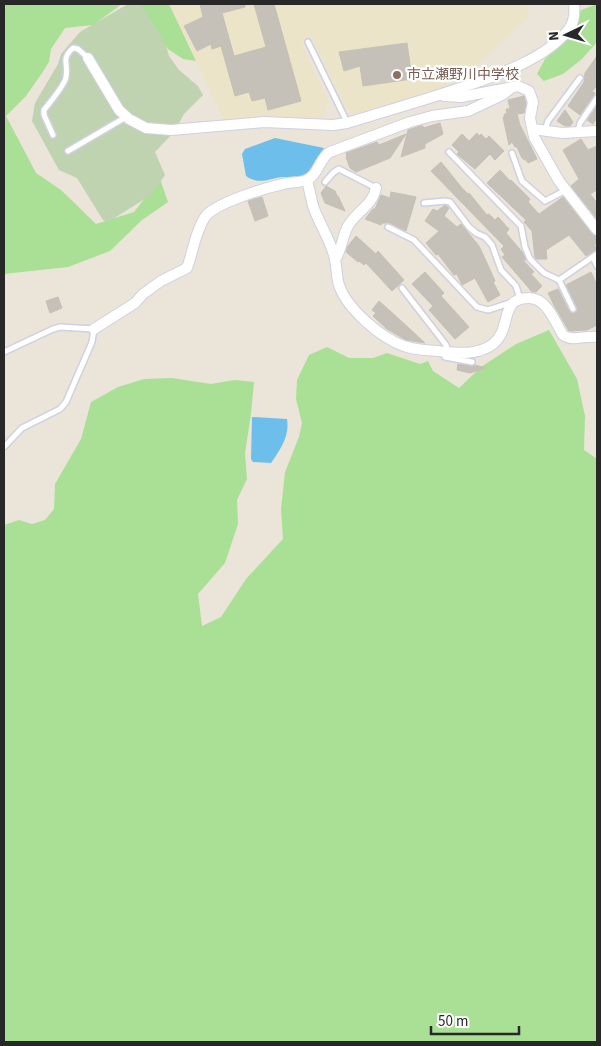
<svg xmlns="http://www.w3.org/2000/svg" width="601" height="1046" font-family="'Source Sans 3','Noto Sans JP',sans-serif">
<rect width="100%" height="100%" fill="#eae4d9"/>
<path fill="#ece4c9" d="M169,4h356l5,12 -48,45 -39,27 -86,25h-4l-7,-5 -34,-71 -11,5 28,60 -10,20h-94z"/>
<g fill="#a9e096">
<path d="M4,4h118l-29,21 -28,3 -14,21 -2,13 -7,11 -16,23 -20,20 30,57 25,17 35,34 38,-12 26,-33 8,23 -26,18 -32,31 -42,16 -64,7z"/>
<path d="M136,4h33l27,57 -13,-2 -15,-10z"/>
<path d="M597,4v38l-15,17 -19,15 -19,7 -7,-7 8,-15 19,-16 12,-14 3,-18z"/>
<path d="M549,330l28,49 8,37 -1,34 13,9v583h-593v-517l15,-5 13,4 13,-4 9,-11 1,-25 26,-45 10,-37 27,-15 26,-8 28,-1 39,6 24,-4 19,2 -3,32 -6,39 2,26 -10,21 1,24 -13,39 -27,31 4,32 19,-9 25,-38 37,-40 -2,-30 4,-37 14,-35 3,-14 -6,-24 1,-19 12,-25 18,-8 22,11h24l14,-5 33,11 8,-3 5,10 26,17 22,-21 35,-23z"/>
</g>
<path fill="#bfd3b1" d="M128,4h12l25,38 4,14 10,14 19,16 5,9 -19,19 -10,18 -19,20 10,23 -14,20 -43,27 -5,-2 -26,-42 -18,-8 -27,-49 3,-18 23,-39 3,-10 19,-22z"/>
<g fill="#6ebeeb">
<path d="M275,138l49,10 -6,9 -5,13 -11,9 -4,-3c-5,1 -11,1 -16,1 -14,2 -23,8 -36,-1l-4,-22 3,-5z"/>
<path d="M252,417l35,2c3,17 -7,31 -16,44l-18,-1 -2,-3z"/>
</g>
<g fill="#c5c1b9" stroke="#c5c0b3">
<path d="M200,4h45v3l-23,6 12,43 32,-9 -12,-43h20l27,97 -33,9 -3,-12 -13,3 -3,-9 -14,4 -14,-50 -9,3 -1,-5 -14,7 -13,-25 19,-9z"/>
<path d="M407,43l5,36 -49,7 -3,-20 -16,5 -5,-19z"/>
<path d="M597,56v29l-5,7 3,1 -15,22 -12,-9 16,-24 1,-9z"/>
<path d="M524,96l2,8 -2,9 -7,1 3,11 17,34 -9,4 -2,-3h-1l-3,-2 -5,-11h-2l-3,-5 -3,3 -6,-28h2l-1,-3h3l-1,-5h4l-2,-9z"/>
<path d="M597,106v12l-4,6 -6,-4z"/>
<path d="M565,110l8,12 -3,4h-5l-8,-5z"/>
<path d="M440,123l3,11 -18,10v4l-24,9 7,-27 12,-4h3v2z"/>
<path d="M477,133l2,3 2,-2 5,5 3,-3 15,15 -9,9 -5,-6 -15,15 -18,-15 2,-2 -7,-7 10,-11 7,7z"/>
<path d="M406,134l-16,24 -34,14 -6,-4 -4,-11h1l-1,-4 31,-11 2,3z"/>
<path d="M581,139l7,11 9,-4v44l-7,4 7,9v16l-26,-33 8,-7 -16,-29z"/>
<path d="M441,162l21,26 6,6 1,-1 18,22 2,-1 6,6 3,-3 11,12 -3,4 17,20 3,7h-3l11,12 -3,2 11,12 -6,6h-4l-5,-6 -25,-29 3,-2 -4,-6 3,-3 -73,-75z"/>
<path d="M500,170l10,11 1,-1 19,19 -2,3 11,12 24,-17 29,37 5,3v6l-3,2 3,4 -11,7 -17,-21 -23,15 1,9h-10l-2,-1 -3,-27 -8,-9 2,-2 -39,-37z"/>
<path d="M326,186l9,5 2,5h1l7,15 -20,-8 -4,-10z"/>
<path d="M391,192l25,5 -10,34 -16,-8h-8l-1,2 -16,-6 8,-10h2l6,-14 9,3z"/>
<path d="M262,197l6,19 -13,5 -7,-20z"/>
<path d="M445,205l4,3 -5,8 13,11 4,-3 18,22 8,17 8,18 -2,1 7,13 -12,7 -13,-24 -13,7 -5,-11 -3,1 -16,-21 -2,1 -10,-12 13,-12 -14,-10 8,-12 4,2z"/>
<path d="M356,236l20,18 2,-3 26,29 -12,11 -26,-28 -2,2 -5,-4 -1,1 -12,-10 2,-6z"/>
<path d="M425,272l19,21 -3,3 28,31 -14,12 -26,-29 4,-4 -21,-22z"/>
<path d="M591,272l6,13v40l-10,5 -18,1 -15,-26 -6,-12 10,-4 11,22 3,2h3l2,-6 -11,-22z"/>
<path d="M58,297l4,11 -12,5 -4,-12z"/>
<path d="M379,301l19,17 27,25 -19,-3 -19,-11 -14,-13 3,-3 -4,-3z"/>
<path d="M458,364l13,2 4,-1 11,3 -16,5 -13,-3z"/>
</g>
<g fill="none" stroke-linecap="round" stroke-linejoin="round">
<g stroke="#cfd0e1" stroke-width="8">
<g id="lane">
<path d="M308,42l39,80"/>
<path d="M545,130l3,-9 32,-43"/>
<path d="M578,132l2,-9 17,-25"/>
<path d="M53,135l-9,-20v-5c6,-8 21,-25 22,-33 3,-14 -6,-17 7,-29l5,1 10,9"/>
<path d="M68,151l58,-34"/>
<path d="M449,152l72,74 4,21 5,12 14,14 15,7"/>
<path d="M512,153l10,28 23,20 21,-11"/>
<path d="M325,182l9,-10 5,-3 37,19"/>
<path d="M424,203l21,-2 5,1 19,25 7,6 9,4 7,8 9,25 15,16 4,13"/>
<path d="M388,227l26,13 63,67 11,3 25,-8"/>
<path d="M593,257l4,9"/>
<path d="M402,288l44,57 2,6"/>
<path d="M573,309l-14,-29 38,-26"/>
<path d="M4,352l49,-23 7,-2 34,2 -2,13 -26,60 -6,7 -38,19 -18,19"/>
<path d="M446,352l-1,5 27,5"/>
</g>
</g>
<g stroke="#cfd0e1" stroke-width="12">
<g id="street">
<path d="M88,58l31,52 10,9 17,9 25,2 93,-8 69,3 14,-2c38,-12 75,-22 113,-35 35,-12 85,-28 109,-59 5,-7 6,-17 5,-25"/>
<path d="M444,96l17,1 57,-11 11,5 4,11 -3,16 4,19 25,44 38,49"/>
<path d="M533,129l29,4 35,-2"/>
<path d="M307,180c2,9 4,17 6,26 6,17 16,32 21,49 3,10 2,21 5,30 8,24 42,53 65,61 10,4 23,4 34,5 19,2 39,5 55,-7 20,-16 5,-46 36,-46 18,0 26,24 34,37 10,7 23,0 34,2"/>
<path d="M335,260c7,-11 7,-23 13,-34 8,-14 25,-21 28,-38"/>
<path d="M94,329l41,-26 8,-9 18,-13 26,-13c6,-16 8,-36 18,-51 10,-14 60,-29 78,-33 7,-2 16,-1 23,-4 13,-5 13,-22 24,-28l80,-30 22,-6 36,-5 34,-16 9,-7"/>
</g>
</g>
<use href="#lane" stroke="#fff" stroke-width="5"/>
<use href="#street" stroke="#fff" stroke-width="10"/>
</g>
<circle fill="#8d6e63" stroke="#fff" stroke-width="2" cx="397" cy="75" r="5"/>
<g text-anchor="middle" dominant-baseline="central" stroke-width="4.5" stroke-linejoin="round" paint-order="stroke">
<g font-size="14" fill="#785e54" stroke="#fff" text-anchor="start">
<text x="407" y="75">市立瀬野川中学校</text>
</g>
</g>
<rect width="601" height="1046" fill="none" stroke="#282828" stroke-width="10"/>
<g transform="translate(566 35) rotate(265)" stroke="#ffffff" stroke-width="4" paint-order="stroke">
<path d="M0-4L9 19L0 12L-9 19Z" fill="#282828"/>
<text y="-8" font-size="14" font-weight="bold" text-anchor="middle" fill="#282828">N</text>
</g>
<path d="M431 1026v8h88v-8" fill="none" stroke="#282828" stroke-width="2.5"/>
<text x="438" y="1026" font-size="15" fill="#282828" stroke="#ffffff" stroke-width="4" paint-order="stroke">50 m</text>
</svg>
